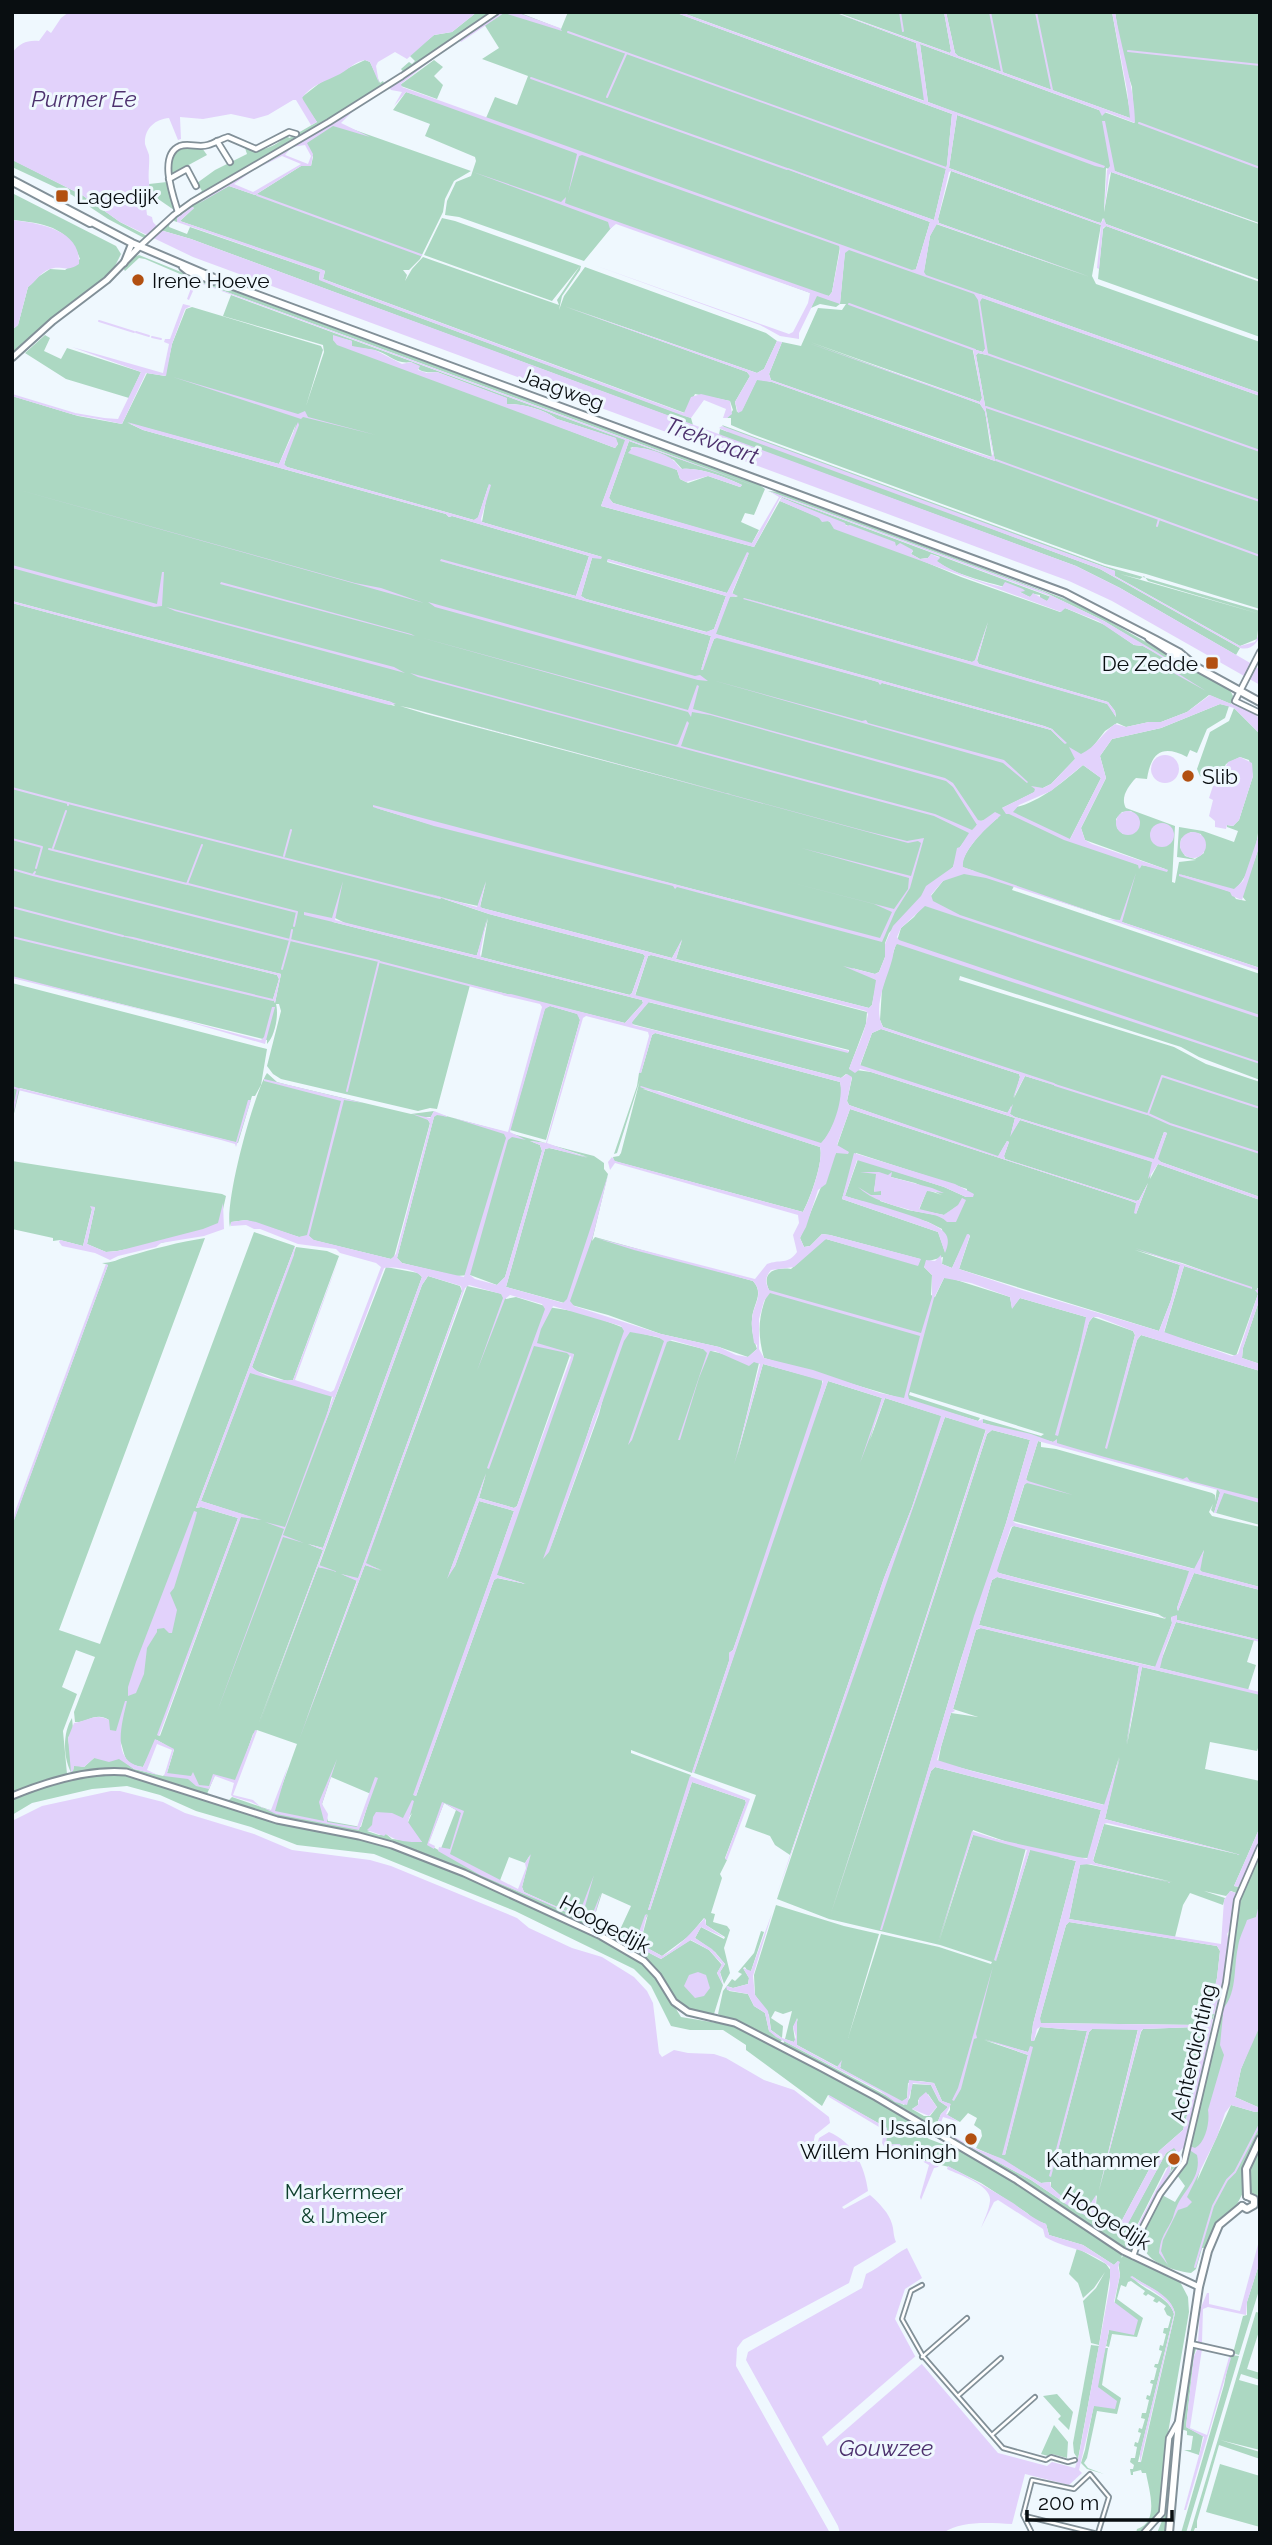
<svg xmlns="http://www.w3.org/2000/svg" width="1272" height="2545" font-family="Raleway,sans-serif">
<rect width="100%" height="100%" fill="#eff8fe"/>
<g fill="#acd8c2" fill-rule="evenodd">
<path d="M477,12h16l-89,61 -3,-4 8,-7 3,2 3,-3 -6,-6 25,-20 18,-3z"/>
<path d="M502,12h16l43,17 7,-17h106l278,102 -5,51 -13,55 -147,-51 143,53 -14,47 8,2 6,-35 6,-12 154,53 -151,-54 -1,-4 13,-48 150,54 -9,51 4,8 164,58v51l-280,-99v5l3,-1 277,98v213l-114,-35 -41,-10 -353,-130 -21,-9v-7h-4l6,-8 -3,-9 -35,-7 -10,19 -362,-134 2,-8 -145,-50 14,-13 -2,-1 -15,11v4l-3,-1 1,-4 27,-20 56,-32 1,1 -61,36 31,-16 26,9 46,-29h10l2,-9 -8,-14 30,-20 136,48 -17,10 -9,18 -2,13 -23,47 -11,11h-6l4,5 -2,6 7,-12 11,-12 136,48 -2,-5 23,-34 -28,35 -128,-46 18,-37 13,3 126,45 -1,4 -18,26 -3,14 5,-14 21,-29 181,66 11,8 -13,28 -7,4 -193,-67 183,66 3,4 -15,26 2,10 6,-4 14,-29 15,3 223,79 -19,-106 2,-2 9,2 1,-2 -3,-4 -2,3 -10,-3v2l9,47 -2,4 -170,-60 170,62 5,7 7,46 -221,-77 -2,-6 13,-32 19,4 17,-38 24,2 4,-6h-6l-4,3 -16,-3 -9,4 5,-13 -200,-73 -32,39 -125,-44 -14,-2 2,-14 9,-19 15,-6 5,-15 -1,-4 -50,-21 5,-12 -37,-14 13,-18 80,26 9,-21 22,8 11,-29 -46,-17 17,-11 -15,-24zM840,247l5,4 -5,52 -13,-4 -4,-4 6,1 3,-4z"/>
<path d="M680,12h154l82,31 9,58z"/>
<path d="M836,12h108l7,39 -1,2z"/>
<path d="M946,12h166l19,105 -1,1 -172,-62 -3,-3z"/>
<path d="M1115,12h145v268l-154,-56 -3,-6 -2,5 -4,-1 -148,-54 8,-53 102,36 -131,-49 -8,-58 214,79 -2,-36 -10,-31zM1106,168l153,55v1l-148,-52 -7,40z"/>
<path d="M365,60l5,2 10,21 3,-2 2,4 -84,52 -3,-4 19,-11 -14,-19 -1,-6 23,-18z"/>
<path d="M434,60l9,7 -9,9 9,9 -6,14 -36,-13 -1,-1z"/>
<path d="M287,135l2,3 5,-2 2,4 -116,68 -2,-1 -2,-9 4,8 22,-15 -5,-8 18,-13 32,-16 -2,-6c14,6 32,-2 42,-13z"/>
<path d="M12,148l1,12 69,35 38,27 27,14 -3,2 -36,-19 -36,-24 -60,-28z"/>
<path d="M181,148h21l5,7 -35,19v-18z"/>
<path d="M167,182l7,28 -26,-18 1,-8z"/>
<path d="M12,193l104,53 5,8 -10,20 -99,81v-25l6,-5 10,-38 10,-10 12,-8 15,1 15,-11c-11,-32 -36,-36 -68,-39z"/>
<path d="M170,221l-1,6 18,7 3,-7 130,45 -1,7 18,8 354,131 2,7 -502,-186 -31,-9z"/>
<path d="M1106,226l154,56v55l-162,-58 5,-50z"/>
<path d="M139,255l74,30 36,11 508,187 8,6 -11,26 -9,-2 -4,9 18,8 -7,13h-3l-136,-40 -4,-5 20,-57 93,33 -528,-194 -49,-21 -6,-1 -14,13 -2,-3 11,-11zM633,447l14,2 27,11 8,9c17,-2 44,8 60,16l-2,2 -32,-11 -20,7 -8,-4 -3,-9 -47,-22z"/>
<path d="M231,295l395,145 -25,66 153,41 28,-50 269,100 -4,4 -7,-2v-4l-6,-1 -4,3c-6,-2 -9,-5 -15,-7 -26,-8 -56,-13 -79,-29l4,-4 -9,-3 -3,4 -8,1 -9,-5 2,-3 -17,-5 -114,-48 -2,3 181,76 99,35 5,-4 40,17 29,20 9,1 20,11 -59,-36 -60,-29 -276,-101 13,1 300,113 149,85 3,6 -2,8 -22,-9 -22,17 -26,10h-12l-23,5 -9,-4 -12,8 -14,18 -15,9 -25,26 -49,24c28,3 61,-26 81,-43l18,13 -31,61 69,26 1,3 1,-3 27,5 -83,-30 -4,-12 25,-50 -6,-22 12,-17 49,-11 59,-24 9,2 -4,12 -18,11 -10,24 -7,-3 -3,7c-25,-13 -36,-4 -40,22l-11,-1c-8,8 -16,20 -10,30l49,18 -3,56 3,1 4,-21 17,-2 -19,-3 2,-30 24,4 31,11 4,-11 -11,-4v-2l6,1 6,-6 14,-44 -4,-16 -9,-3 -14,7 -7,14 -11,2 1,-4 -5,-2 -2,3 -2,-1 -3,-7 13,-37 19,-11 5,-13 26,26c0,42 8,127 -26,156l-55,-16 52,18 5,7 10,2 -4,-5 18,-52v124l-246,-82 -2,4 248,84v106l-61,-23 -18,-10 -221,-71 -1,4 215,67 32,17 54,18v115l-99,-35 -4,-3 10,-26 -3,-1 -10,28 -139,-43 -5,-3 1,-8 -3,7 -148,-47 12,-33 9,-4 138,45 1,3 -6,21 11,-22 33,10 -175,-59 -3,-7 2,-31 19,-61 13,-11 29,-36 8,-5 23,-5 -12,-4c-1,-14 25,-42 36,-49l-18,3 -20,26 -7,20 -64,66 -4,10v14l-6,15 -4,2 -23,-6 25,12 -5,25 -3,3 -193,-49 6,-19 -10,18 -190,-50 -2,-1 6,-25 -8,24 -37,-8 48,16 154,40 2,2 -13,37 -2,2 -149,-38 7,-39 -11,37h-3l-129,-32 -10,-5 -6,1 4,3 309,78 1,3 -18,20 -155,-38 -33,124 -7,-1 -12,3 -137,-32 -8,-5 -6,-8 14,-55 -2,-7h-3c3,11 -1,32 -9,40v-4l-255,-63v-374l383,103 -4,-4 -379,-101v-205l66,20 44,8 25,-51 18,3 7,-32 14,-35 6,-2 129,39 2,4 -17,56 18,-54 -1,-7 -100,-29zM333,336l19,5 -1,5c8,3 15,2 23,4 14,3 22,15 37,12 8,10 14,11 26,10l69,26 1,6c17,0 36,5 50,15l58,19 3,6 -3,4 -282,-108zM128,423l151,41 17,-40 -12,41 3,2 187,53 4,-2 11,-34 -7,38 120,35 -10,1 -11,38 5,3 121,33 7,-3 12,-33 -119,-34 1,-3 119,34 22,-40 -17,41 6,3 -8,-1 -15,38 329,92 8,3 13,15 -14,-14 -334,-93 -3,2 -13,31 10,-34 -270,-75 135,35 13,-40 -137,-40 -3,1 -3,-3 -303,-84zM744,598l228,64 3,-1 13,-39 -11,39 2,3 129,38 7,9 1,6 -8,-13zM400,706l10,2 320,86 -304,-80zM373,807l374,96 1,1 -315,-79zM1131,811l7,7v9l-5,6 -10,1 -6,-6 -1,-9 6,-7zM1191,832l10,2 3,19 -9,6 -10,-3 -5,-9 1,-8zM121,936l160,38 -6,29 -2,-4 6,-20 -2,-4z"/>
<path d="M45,335l5,3 -6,13 17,8 6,-11 74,24 -12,26 -63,-19 -41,-26z"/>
<path d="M722,425l383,141 155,45 -3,28 -17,7 -125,-70v-5l-334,-121 319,119 140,79 -4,7 -116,-67 -44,-22 -357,-131 1,-6 8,3zM1120,574l20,5 4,-3 4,5 112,33z"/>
<path d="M651,955l216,57 -1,12 -17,45 22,3 144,46 -4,16 9,-14 133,42 -3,17 8,-15 102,36v89l-3,-1 1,6 -22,62 -72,-23 20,-67 68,22 -70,-25 -47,-13 45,15 -9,35 -12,31 -200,-62 11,-33 -2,-2 -16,34 -10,-4 1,-7 -14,4 -5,6 8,8 -1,20 4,2 9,-19h6l60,19 2,11 8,-10 66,19 1,5 -31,113 33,-113 4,-5 40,14 2,4 -29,114 31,-109 4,-5 119,36v154l-44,-12 7,-21 -3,1 -6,20 -3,-3 2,-6 -4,8 3,4 48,11v60l-58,-15 -3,-3 5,-19 -9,19 -182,-48 25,-80 3,1v5l15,2 156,44 3,2v6l2,-12 -162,-44 2,-5 -4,2c-23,-7 -46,-12 -70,-19v-4l58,17 3,-2 -134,-42 -1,3 71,23 -2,3 -214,-63c-7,-25 -6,-43 5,-68 -8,-18 6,-23 22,-21l30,-28 5,-2 92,26 2,-6 -90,-24 -8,-1 -12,12 -6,1 -4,-9 33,-80 3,-5 12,-1 -11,-6 13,-37 278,91 8,3v11l12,-31 -9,17 -3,1 -131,-42 -1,-3 5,-14 -2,-1 -9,16 -149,-52 -2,-4 5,-23 -6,-4 -5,4 -209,-54v-2l16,-20 201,50v-2l-214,-54 13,-40zM856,1153l111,36 -1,8 -22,-10 -86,-28 -13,37 83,26 14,7 3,23 -7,-20 -96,-33zM891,1177l24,6 27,12 -15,-5 -8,20 25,5 15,-10 -17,11 -34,-6 -28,-9 2,-10h-8l2,-12z"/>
<path d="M12,983l255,66 -6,36 -6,11h-3l-14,47 -218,-55 -8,34z"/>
<path d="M550,1006l28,8 2,6 -34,120 -36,-10 35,-122z"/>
<path d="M655,1033l185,49c5,18 -6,48 -19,62l-162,-53 -16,-2 177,58c4,14 -10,52 -17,65l-189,-51 -1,-4 6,-1 2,-3 19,-73 -23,73 -3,1 23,-68 2,-13h2l11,-38z"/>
<path d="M267,1073l10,9 11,3 123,29 23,-3 -3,6h-5l4,6 -36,134 -3,2 -78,-19 -4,-4 -10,1 -53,-17 -15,2 -1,5c-6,-24 24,-134 37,-154z"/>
<path d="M435,1113l111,30 -16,-2 10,4 2,6 -37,126 -8,8 -27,-10 -14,1 -54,-13 -5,-5z"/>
<path d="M547,1144l47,12 10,7v6l4,5 -16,67 3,-4 158,44c12,13 -1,24 -1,39 -1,10 2,20 5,29l-9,8 -29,-10 -58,-13 -53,-19 -102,-28 39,-138 4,-1 39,9z"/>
<path d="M12,1161l210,33 4,2 -5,22 2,9 -62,16 -44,8 -11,1 -19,-8 8,-37 -3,2 -9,37 -23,-6 -7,1v-3l-41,-9z"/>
<path d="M254,1232l41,14 -99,262 5,-1 37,11 -80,217 2,1 81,-220 19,4 -59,-19 49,-129 82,24 -8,30 62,-159 32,6 4,4 -99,271 -15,-4 15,6 -65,175 60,-158 5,1 -4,-2 103,-281 6,-9 32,10 2,5 -104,288 -17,-5 16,6 -52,143 60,-158 17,5 -17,-6 102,-278 36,8 3,5 10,-2 32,10 37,6 47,18 127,32 -22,93 26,-92 59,16c1,10 -7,18 -4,29l10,-28 54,17 -12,42 15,-42 57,18 -30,91 -28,71 -94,277 -15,-10 -5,-9 -25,-9 11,-32 -62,-22 115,-340 -76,217 -4,3v8l-37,112 -61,-23v3l60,22 -43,135h2l42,-128 53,18 1,3 -21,55 2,2 -7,14 2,4 -11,35 4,1 -2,8 14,4 3,4 -6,18 6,25 -6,11 -4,-12 5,-8 -10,-12 -20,-14 6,-11 23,12 1,-2 -19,-12v-5l-2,-2 -15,18 -27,20 -22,-12 8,-30 -14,29 -16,-9 13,-28 -29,-13 -9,28 10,6 -5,6 -148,-68 -64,-25 -98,-21 -60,-18 4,-4 41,14 24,-67 -40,-14 -4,4 -17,49 -21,-8 -8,19 -84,-25h-23l-27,7c-10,-16 -11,-42 -1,-58l1,11 -5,9 5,33 1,-6 10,2 10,-9 24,-1 16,12 29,7 4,-3 7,-23 -17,-10 -14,27c-19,-3 -17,-8 -22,-24 -2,-5 -7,-9 -12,-13v-10c-13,-9 -22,3 -34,2l-1,-10 21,-55 -19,-7 -14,37 15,7 -14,37 4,43 -2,3 -53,17v-269l96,-260 -6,-2c11,0 16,-4 27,-7 24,-7 50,-14 76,-18l-146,392 41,14zM574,1354l-78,221 30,9 -29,-6 -3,2 -78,216 -2,-1 100,-284 -35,-10 -24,65 -6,8 37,-100 -7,24 35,10 3,-2 53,-151zM608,1379l-9,35 -50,138 44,-135zM331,1777l40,17 -10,33 -33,-6 -6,-17zM444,1803l12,7 -16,41 -12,-7zM412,1813l-6,14 16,15 -30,-3 -6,-5 -7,1 -12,-4 36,-6zM530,1855l-8,32 2,5 49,22 -74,-31 10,-26 16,6z"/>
<path d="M296,1247l31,4 12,5 -46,124 -6,1 -31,-10 -4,-4z"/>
<path d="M1260,1298v66l-18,-6 1,-10z"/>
<path d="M945,1417l41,12 -156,487 157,-482 5,-4 38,10 -24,83 -46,139 -79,268 50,-159 4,-4 166,43 -13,48 -29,-1 17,4 -43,163 -2,16 3,1 6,-14 47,4 -36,145 38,-144 3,-3h46l-39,161 42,-158 2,-3 52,-2 6,1 3,7 -9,51 -12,44 -24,21 -39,73 -9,3c-19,-15 -16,-10 -14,-32l-8,11 -12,-5 -12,2 42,25 16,4 43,-79 7,-5h4l-1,4 6,5 -2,6 -8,7 -14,23 -27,58 -4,-1 44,-80v-4l-5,2 -41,81 -83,-56 -79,-45 2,-4 66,36 28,19 2,-3 -10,-9v-5l-10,1 -38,-23 -27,-12 6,-12 -1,-6 -7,-5 3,-7 -9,-5 -8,9 -13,-7 3,-5v-6l-8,-3 -8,-18 -14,-2 -12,2 -1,15 -5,4 -62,-34 1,-3 -3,2 -41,-22 -1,-19 2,-8 -5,9 2,13 -1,2 -9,-3 7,-28 -9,3 -8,-3 -4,7 12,8 -1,12 -11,-8 -2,-15 -14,-20 -1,-20 22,-70 68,21 35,8 -31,104 33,-104 58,13 52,17 1,-2 -52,-17 -111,-26 -52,-20 72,-215zM973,1830l57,20 -34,111 30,-113 -51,-15 -2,2 -34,107zM984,2040l44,12 4,-5 -27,108h-2l25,-100z"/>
<path d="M1014,1526l176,45 -13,37 1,3 16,-38 66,17v50l-83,-20 -3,-4 -3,2 1,5 -16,44 -177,-42 13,-45 5,-3 169,42 -8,-5 -159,-41 -3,-2 16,-44z"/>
<path d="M1176,1622l78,18 -7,22 9,3 -8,25 -88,-22 -1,-2z"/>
<path d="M981,1628l158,38 -12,79 15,-78 118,27v48l-3,9 -47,-9 -5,27 55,12v46l-26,59 5,1 -3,6 -5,-2 -5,5 -22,-5 21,7 -2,7 -33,-12 -7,12 -8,32 -106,-18 11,-54 2,-2 90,19 -77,-19 -2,-2 11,-37 137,31 -136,-36 14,-62 -14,48 -167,-43 3,-15 10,-34 27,4 -25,-8 23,-79z"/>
<path d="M119,1773l17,3 142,46 96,20 57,21 57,24 131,61 24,15 11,10 27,44 54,9 133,69 45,27 -1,4 17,13 29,11 60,34 103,68 -1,2 3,-1 -2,5 4,-4 54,26 9,17 1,15 -21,121 -8,82 -19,18h-5l1,-4c23,-7 12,-39 9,-56h-4l-1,-3 -8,2v3h-2l-1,-6h3l1,-4 -4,-3 1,-4h4l2,-11 -3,-1 1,-4 3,1 3,-10 -3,-1 1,-4 3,1 3,-10 -4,-1 1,-5h4l3,-13 -3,-1 1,-4 3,1 3,-12 -3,-1 1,-3h3l3,-12 -3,-1 1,-3h3l4,-13 -3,-1 1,-5 3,1 3,-12 -3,-1 1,-5h4l3,-11 -4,-2 -3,-6 2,-3 -7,-5 -2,2 -4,-2 2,-3 -7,-4 -2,2 -3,-2 2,-3 -14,-10 -3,1 -2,5 -5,-2 -4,14 26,19 -6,19 -25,-3 -3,13 -3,-1 14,-71 -2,-14 -4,4 -31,-20 -34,-10 -3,-11 -11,-4 -8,-7 -46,-30 -32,-16 -28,-7 -22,-16 -13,1 1,-17 -59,-33 -6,11 -76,-56v-5l-23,-15h-33l-19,-4 -20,-40 -17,-17 -119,-58 -141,-57 -77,-9 -46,-18 -55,-16 -36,-16 -33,-9 -35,3 -60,14 -20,12v-15c33,-14 71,-25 107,-27zM1132,2276c14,11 38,18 43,37l-34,149h-3l36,-148c-5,-19 -34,-24 -42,-38z"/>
<path d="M1260,1851v100l-63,230 34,-76 24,7 5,-1v22l-17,36 1,22 -8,15 -17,13 -14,29h-3l-6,21 -5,4c-22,-3 -57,-14 -47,-43 4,-12 12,-24 18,-35l13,7 10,-16 -8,-11c9,-7 10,-15 11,-26l39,-159 11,-84z"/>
<path d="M1069,1922l148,24 3,5 -3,27 -8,35 5,1 -1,5 -15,6 -158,-2v-5l26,-93z"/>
<path d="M605,1930l56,29 29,-19 19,10 13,15 -5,8 6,12 -9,29c-37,5 -44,-33 -66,-53 -13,-11 -29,-18 -43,-25z"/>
<path d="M761,1931l3,1 -13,39 -3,1 -3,-5 -2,1 6,10 -1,6 -15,4 -6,-2 2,5 19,3 6,12 11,7 4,18 13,9 -3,3 -61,-29 5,-23 9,-12 3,2 7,-7 -4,-2 16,-19z"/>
<path d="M1260,2022v86l-25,-11 6,-28z"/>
<path d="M784,2041l120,64 6,-7 2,-14 19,1 8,16 9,6 -7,7 -6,14 28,15 -2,3 -76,-46 -102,-55zM928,2094l9,13 -7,9h-6l-12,-7 6,-4v-5z"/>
<path d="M1260,2145v59l-10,-14 -2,-17z"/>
<path d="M1077,2248l29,16 5,7 -12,74 -8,-2 -8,-42 13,-13 9,-16 -11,16 -11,10 -5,-15 -9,-9z"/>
<path d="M1260,2261v26l-21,68 -6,-2 10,-37 4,-1v-13z"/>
<path d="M1256,2312l4,1v15l-13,41 13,4v7l-19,-6 -2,6 21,6v64l-40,-10 40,12v7l-41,-14 -22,76v7h-2l-2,5h-3z"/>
<path d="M1091,2345l8,1 -21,113 -4,-6 -1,-10z"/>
<path d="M1195,2347l7,2h-6l-2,7 -8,71 17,9 -4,19 -15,-5h7l2,-14 -6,-1v-4l-6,-2 10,-78z"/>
<path d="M1105,2348h3l-6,37 19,13 -4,16 -20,-3 -10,47 -3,5 4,5 16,6 -17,-5 -6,-6 4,-13z"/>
<path d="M1230,2355l9,1 -53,177h-5l43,-148z"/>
<path d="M1057,2394l16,18 -4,18 -11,-11 3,-3 -18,-20z"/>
<path d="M1054,2425l14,17 -1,16 -15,-4 -4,2 -7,-2z"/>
<path d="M1176,2431l-8,92 -2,10h-9l7,-17 7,-79z"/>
<path d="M1220,2464l40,12v51l-54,-15z"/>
</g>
<g fill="#e2d2fb" fill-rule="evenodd">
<path d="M69,12h408l-25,20 -18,3 -27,24 -12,-7 -17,10 -2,4 3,17 -9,-21 -5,-2c-11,2 -16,9 -25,14 -14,7 -29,11 -38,24l15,24 -6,3 -15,-25h-3l-25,15 -14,4 -23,-5 -28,5 -23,-2 1,22 -3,1 -9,-22c-14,1 -25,11 -24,26 1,4 3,7 4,11 1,11 -2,20 1,34l-2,3 -4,-2 3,25 5,2 1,5 7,8 31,9 885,327 44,22 132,76 8,6v15l-148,-84 -43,-20 -876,-324 -73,-35 -38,-27 -70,-35v-107c8,-10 15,-13 27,-12l8,-11 4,3 10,-15z"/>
<path d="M500,12h16l44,16 2,3 -58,-18 -43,29 -2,-2z"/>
<path d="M674,12h6l244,89 -8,-58 -82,-31 116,41 1,-2 -7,-39h2l9,41 3,3 172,62 -3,-28 -15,-78h3c6,36 20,76 20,111l-29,-11 -4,4 -3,-6 -179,-66 8,58 177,64 -1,2 -9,-2 -138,-51 -8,53 148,54 4,1 3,-5 2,6 154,58 -154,-56 -3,2 -4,41 -2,-1 4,-43 -150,-54 -2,1 -11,47 1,4 152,54 -154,-53 -7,12 -6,36 2,3 334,118v3l-278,-98 -2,4 8,51 -1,2 -9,-2 -2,2 19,106 -223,-79 -15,-2 -15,31 -4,2 -3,-11 15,-26 -3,-4 -184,-66 194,67 7,-4 13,-28 5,1 -13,32 2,6 207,73 13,4 2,-3 -8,-42 -5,-8 -172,-61 172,59 2,-4 -9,-49 10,3 2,-3 -7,-49 -4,-6 -125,-44 -4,3 -5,51 -23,-8 -18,37v6l-19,-3 -20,-11 -166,-60 195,69 4,-2 15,-29 2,-10 -194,-69 -6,5 -2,-7 -135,-50 88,30 5,-5 -1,6 5,2 259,91 3,-4 8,-42 -1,-4 -257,-91 -3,1 -11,38 9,-40 -2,-1 -169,-61 -12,14 8,-14 -11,-2 -2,-3 54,-36 -42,33 1,3 510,183 4,-1 14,-47 -144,-53 2,-1 146,52 13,-56 5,-50z"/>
<path d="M358,106l-17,17 29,14 -37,-11 -26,17 6,11 -2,12h-10l-46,29 -26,-9 -31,18 19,-13 42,-25 -25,18 19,8 48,-28 -19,-8 -20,10 28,-17 -5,6 23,9 3,-8 -6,-11 -13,2z"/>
<path d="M1102,121h3l10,50 145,53 -149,-52 -2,3 -5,37 3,-42 3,-4z"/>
<path d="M192,207l2,1 -14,13 141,48 4,2 -2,8 361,134 7,-16 10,-3 29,7 2,13 -5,4h-4l3,-9 -22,-9 -13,18 -7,-2 -347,-129 -18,-7 1,-8 -143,-50v-4z"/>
<path d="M12,220c26,3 69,9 67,44 -13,9 -17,1 -29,5 -10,3 -14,13 -22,18l-10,38 -6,5z"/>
<path d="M194,280l569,209 -134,-48 -20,57 4,5 139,40 27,-46 -10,-6 275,101 60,29 51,30 11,7 -3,6 43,27 -47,-26 4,-7 -20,-12 -9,-1 -36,-24 -33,-13 -4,4 -227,-83 -5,-8 -7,1 -3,-4 -39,-17 2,-3 63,25 1,3 4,-1 45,17 1,4 4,-3 13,7 -2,4 9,5 8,-1 3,-4 9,4 -3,3c18,13 44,21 65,26l3,-5 18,7 2,2 -5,1 10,5 3,-4 14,8 3,-5 -268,-99 -2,1 -26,49 -153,-41 24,-66 -428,-158 -8,18 -2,-1z"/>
<path d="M183,304l8,2 -6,3 -13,35 -6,32 -20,-3 -24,51 -19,-4 1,-2 14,1 23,-47 -69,-25 91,26 6,-29 -5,-2 1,-3h5z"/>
<path d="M333,335l19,6v5l23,4 27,14 9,-2 9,4 -2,4 9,3 10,-1 70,26v6c17,0 36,5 50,15l59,19 2,6 -3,4 -278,-103 -4,-5z"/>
<path d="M173,377l125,37 7,-3 3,6 68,18 -73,-18 -2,2z"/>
<path d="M127,422l152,42 19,-42 1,3 -15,39 3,3 187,53 4,-3 11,-33 2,1 -10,34 1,3 120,35 -1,2 -9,-1 -11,38 5,3 120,33 8,-3 12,-33 -119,-35 1,-2 119,34 20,-41 2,1 -17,40 6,3 -8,1 -14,37 328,92 8,3 15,14 -2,1 -14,-14 -169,-47 -2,2 -2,-3 -161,-44 -3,1 -11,31h-2l10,-34 -271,-75 1,-2 135,37 13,-40 -137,-40 -3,1 -3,-3 -303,-84z"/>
<path d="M722,426l393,145v5l125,70 15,-4 5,-10c0,10 -9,19 -20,16l-140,-79 -372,-137 -9,-4z"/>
<path d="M633,447c12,1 32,5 41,14 3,2 4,6 8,8 18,-2 43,8 60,16l-2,2 -32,-11 -22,6 -6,-3 -3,-9 -49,-17z"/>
<path d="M12,488l343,95 26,5 43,15z"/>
<path d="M12,565l145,39 5,-32h2l-2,34 -8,1 -142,-39z"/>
<path d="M221,582l190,52 4,2 -195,-52z"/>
<path d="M744,598l228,64 3,-2 13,-38 -11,38 2,4 129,38 7,9 1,6 -9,-13 -364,-105z"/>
<path d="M12,601l379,101 5,2 -7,1 -377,-102z"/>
<path d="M428,602l267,74 5,-1 8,6 -10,-1 -263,-73z"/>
<path d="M166,607l228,60 11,6 -230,-62z"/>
<path d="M419,637l269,73 9,-25 2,1 -6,23 252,69 8,5 25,37 4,1 13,-9 6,3c-12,11 -40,35 -38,52l141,49 -118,-38 -22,-4 -21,7 -12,14 2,6 27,14 300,100v3l-15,-5 -320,-107 -24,22 -4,9 2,3 361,122v2l-363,-120c-4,5 -3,9 -5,16 -5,19 -20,47 -9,67l171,56 6,4 -35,-11 -12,22 7,-21 -1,-3 -138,-45 -9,4 -12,32 147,48 6,-9 -3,10 5,3 139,42 10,-27 3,1 -9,26 3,3 99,35v3l-102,-36 -10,15 4,-17 -132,-42 -10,17 5,-19 -144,-46 -11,-3 -5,4 -6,-4c6,-17 16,-36 19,-55l-2,-3 -215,-56 -3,1 -13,39 214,56 -1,2 -199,-51 -17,20 1,3 21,5 187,48 6,-4 5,3 -5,24 2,4 149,51 9,-15 2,1 -5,14 1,3 131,42 3,-1 9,-17 -12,31 -2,-1 2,-10 -8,-3 -278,-91 -13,36 12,7 -1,2 -12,-1 -10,31 -8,6 -12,37 -6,11 4,9 6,-1 12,-12 8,1 91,24 -3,7 -92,-27 -32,28 -23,3c-6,7 -6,12 -2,20l152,43 11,-36v-22l-8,-8 2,-7 9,1 6,-6 1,9 10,4 15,-34 3,1 -11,34 63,21 137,41 12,-31 9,-35 -45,-17 117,39v2l-68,-23 -20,66 68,24 6,-2 20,-60 -3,-4 5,-1v9l-17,50 -1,10 18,6v7l-119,-36 -4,5 -30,109 -2,-1 30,-113 -2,-4 -35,-14h-5l-4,5 -31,114 -3,-1 24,-85 7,-33 -66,-19 -8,11 -2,-12 -39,-14 -27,-5 -10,20 -26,97 1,4 69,22 5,-2v4l48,11 22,8 4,-3v4c42,13 83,23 126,36l4,-2 3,4 70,18v4l-36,-10 -8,20h-2l6,-20 -2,-3 -180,-49 -12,38 2,2 45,14 -46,-12 -3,2 -11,36 2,2 179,46 10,-19 -4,21 60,16v3l-66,-17 -16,38 -1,-3 12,-37 -175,-45 -3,1 -14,44 2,2 169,45 -171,-41 -5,3 -13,45 176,42 17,-44 -1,-6 6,-2v5l83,20v2l-84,-20 -12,29 -4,17 100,24v3l-118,-28 -16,78 13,-79 -159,-38 -4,2 -23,79 2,2 -4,2 -14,47 35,11 132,34 16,-48 -15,62 136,36 -134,-32 -3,1 -11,36 2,3 77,20 -82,-19 -10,1 -11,54 152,25 3,-44 6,-9 6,2 -6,36 -3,5c6,14 -8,63 -13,80l-6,-1 9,-35 3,-27 -3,-5 -148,-24 -3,3 -26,93 1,5 157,2 9,-3 2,-4 4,1 -16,77 -13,51 -6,6 -4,-5 -8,5 -43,80 -16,-5 -43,-25 4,-4 21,7 7,-11 -1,20 16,12 9,-3 39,-73 24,-21 12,-44 9,-51 -3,-7 -5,-1 -53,2 -2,2 -42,160 39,-161 -46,-1 -3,3 -38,145 -2,-1 38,-145 -47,-4 -3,2 -3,12h-3l2,-17 43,-163 -46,-11 -34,111 -2,-1 33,-110 -54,-15 -35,107 34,-111 24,8 91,20 14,-49 -166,-43 -4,4 -49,159h-2l94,-314 32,-93 24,-83 -38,-10 -5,4 -157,483 156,-487 -41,-13 -169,480 108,-319 28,-71 29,-91 -56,-18 -25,65 22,-65 -54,-17 -134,392 -2,-1 37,-111v-8l4,-3 90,-269 -60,-17 -29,101 26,-101 -6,-2 -5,4 -34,-15h-5l-11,27 -19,62h-2l29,-87 -4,-4 -31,-9 -5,2 -35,98 -4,5 36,-104 -6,-4 -28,-5 -6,9 -75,211 -6,7 81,-228 -3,-5 -68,-20 -12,23 -4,14 37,11 -1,5 -76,216 29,9 -28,-6 -4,2 -78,216 -3,-1 101,-284 -35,-10 -24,65 -8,13 39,-106 -7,25 35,10 3,-2 54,-149 -4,-4 -33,-7 -45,123 -2,-1 58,-159 -3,-5 -32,-9 -5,4 -28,72 26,-73 -2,-4 -32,-9 -4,3 -99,275 16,8 -17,-6 -66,175 58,-159 -16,-7 17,4 104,-286 -1,-6 -33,-10 -6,9 -103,280 19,7 -20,-5 -59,158 64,-175 -15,-6 15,4 99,-271c-6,-8 -29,-11 -38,-9l-101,267 21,8 -21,-6 -66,175 67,-183 -19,-7 20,5 48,-130 -83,-24 -49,128 61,19 -21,-3 -82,219 -2,-1 81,-217 -37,-11 -5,1 99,-262 -1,9 -42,112c8,8 29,15 41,13l47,-124 -45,124 36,12 3,-2 47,-123 -5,-4 -36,-10 -4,-4 -38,-5 -38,-15h-6l-8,-4 -15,1v-4l15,-2 10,2 43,15 8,-2 34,-134 -77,-20v-2l99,24 -19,-3 -35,136 5,4 77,19 5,-5 34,-130 -2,-4 -16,-6 18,4 4,-7 15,6 -12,-2 -3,2 -37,141 5,5 62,14 42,-139 -2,-4 -51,-16 55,14 34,-125 -2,-3 -38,-9 9,-1 114,29 18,-20 -1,-3 -12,-3 -297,-75 -29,-7v-3l28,6 11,-37 -8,39 139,35h3l10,-37 -7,36 1,3 148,38 3,-2 13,-37 -2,-2 -154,-40 -62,-21 50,14 9,-26 -6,25 2,2 190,50 10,-19 -6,20 193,49 3,-3 4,-25 -33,-14 32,8 4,-2 6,-15v-13l8,-18 28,-30 5,-10 27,-19 4,-19 3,-1 9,-14 -35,-17 -516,-139 -8,-4 266,72 2,-1 9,-23 2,2 -8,23 254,68 37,16 5,-5 -24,-38 -7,-6 -236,-66 -18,-3 -1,5 -3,-5zM550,1006l27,8 3,6 -34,123 -16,-2 10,4 2,6 -37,126 -8,8 -22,-6 -5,-4 38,-135 4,-3 14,3 -16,-8 35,-123zM586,1016l62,16 1,4 -10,37h2l11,-38 3,-2 185,49c4,16 -7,50 -19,61l-180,-57 -1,1 20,8 160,52c4,14 -10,53 -17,65l-188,-51 -3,-4 -4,5 2,8 5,-7 183,52 1,8 -6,12 4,17c-9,13 -17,7 -30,12l-12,15 -159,-41 38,12 119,31c12,13 0,24 -1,38 -1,8 1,16 2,24l3,2v4l-9,8 -12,-2 -17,-8 -58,-13 -87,-28 -4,-5 23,-65 15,-61 -41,124 -4,4 -57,-16 39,-138 5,-1 38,10 -41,-15 36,-125zM770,1293l150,43 -16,62 -24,-5 -67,-23 -49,-12 -5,-9v-30l5,-18z"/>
<path d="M712,680l150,41 4,-1 2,3 136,37 24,22 -1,1 -24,-20z"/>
<path d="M1210,695l45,19 5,6v14l-26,-26 -14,-4 -59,24 -49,11 -12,17 6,22 -25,50 4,12 7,4 76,26 -1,2 -25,-7 -3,4 -1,-4 -74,-25 -55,-26h-3l-4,-6 32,-16 1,-3 -4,-3 12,2 8,-4 24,-25 -6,-12 12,7c15,-7 21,-21 34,-30l11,3 23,-5h12l26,-10zM1083,765l18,13 -31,61 -57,-27 6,-7 32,-14z"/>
<path d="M400,705l466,126 41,10 17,-3 -14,50 -15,24 -13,30 -205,-55 -2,2 -2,-3 -239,-60 -61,-19v-2l507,133 12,-26 -18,-8 -93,-24 113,29 14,-20 1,-11 -108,-30 110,28 10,-33 -3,-2 -10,2z"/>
<circle cx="1165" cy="769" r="14"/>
<path d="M1240,757l12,6 1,13 -14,44 -6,6 -6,-1 -1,4 -11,-2v-6l-6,-5 4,-16 -4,-2 6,-18 5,-2 8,-16z"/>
<circle cx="1128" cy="823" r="12"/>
<circle cx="1162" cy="835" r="12"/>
<path d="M1260,831v13l-18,56 -10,-4 -2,-4 -51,-16v-2l55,15 9,-8z"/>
<circle cx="1193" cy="845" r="13"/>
<path d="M1136,873l-14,49 138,46v3l-152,-52 12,1z"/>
<path d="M113,934l20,3 148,37 -6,29 -2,-4 6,-20 -2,-4z"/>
<path d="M12,976l249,64 3,-3 8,-30h3l-10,37 -90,-26 -163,-40z"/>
<path d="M19,1088l217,54 12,-42h3l-15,47 -1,-3 -14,-4 -203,-50z"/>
<path d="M854,1153l101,31 19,10 -1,3h-7l-22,-10 -87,-27 -12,36c20,6 89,23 99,36 6,6 4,14 1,21l-7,-21 -96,-33z"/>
<path d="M860,1172h19l9,3 4,-3 -1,5 41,11 12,5 -17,-2 -8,18 25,6 14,-10 4,-7 4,2 -10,22h-9c-8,-9 -25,-8 -37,-12 -18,-5 -38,-10 -52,-23l13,8h10v-4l-7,1 2,-18z"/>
<path d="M223,1203l1,26 -20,7 -43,7 -5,4 -38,9 -8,4 -15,-7 -33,-7 -3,-4 1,-2 23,6 9,-36 -2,-4 5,1 -8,37 19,8 12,-1 85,-22 15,-6z"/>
<path d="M106,1264l2,1 -96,261 4,-17z"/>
<path d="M194,1511l3,1 -2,8 -21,68 -4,5 7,17 -5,23h-3l-5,-5 -7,1v3l-10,16 -3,26 -8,19 -8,3v-9l8,-25z"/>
<path d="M125,1701h2c-5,22 -17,62 16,66l12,-28 19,10 -7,24 24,3 2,-4 6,13 10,1 4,-12 22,6 20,-50 2,1 -24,64 20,5 9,8 9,2 17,-44 -13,45 49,10 -5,-19 18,-43 -15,45 6,10 -1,8 30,5 18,-50 3,1 -19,52 -83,-16 -25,-12 -18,-5 -2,-2 3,-12 -19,-7 -6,13 -13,-3 -8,-7 -24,-3 8,-26 -15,-6 -10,26 11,5 -24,-6 -15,-10 -10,3 -15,-4 -10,9 -10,-1 -1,5 -2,1 -3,-34 6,-15c11,-1 22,-11 35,-3l1,10 6,1z"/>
<path d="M690,1776l60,23 -23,61 -2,-1 21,-57 -1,-2 -53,-18 -42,128h-2z"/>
<path d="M111,1791h9l43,11 22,11 69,21 38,16 78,10 21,6 126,52 12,10 43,20 30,9 32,20 13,14 6,12 6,50 3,4 12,-7 14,3 26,1 12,4 38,22 30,10 35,27 1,6 -15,12 -4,19 4,-2 4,-14 10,-6c24,10 36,34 39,59l-26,16 2,2 26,-14c9,8 19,18 22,29 2,6 1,11 4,18l-42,25 -5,16 -106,57 -6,8 -1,18 94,167h-818v-712l30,-15z"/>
<path d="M412,1800l2,1 -6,21 14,20c-15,0 -24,0 -36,-8l-2,2 -17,-6 5,-5 1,-8 3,-5 16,1 11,5z"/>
<path d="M442,1802l22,9 -14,43 68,35 8,-21 -1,-5 6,-9 -9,33 2,5 51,23 4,-1 15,-39 -12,42 8,3 11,-27 -8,28 10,7 -123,-53 -42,-24 1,-4 11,2 11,-36 -17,-10 -15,40 6,3 -1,3 -7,-4z"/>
<path d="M1260,1827c0,22 -12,40 -21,60l-5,-1z"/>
<path d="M1260,1900v126l-19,43 -6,28 25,11v3l-5,1 -24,-7 -6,8 -8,24 -30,60 5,5 -5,5 -9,3 -15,30 -2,11 7,14 -9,-12c2,-16 5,-18 12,-31 3,-5 3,-11 6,-16 7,-16 25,-29 20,-51l-9,-6 2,-3 5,2c11,-6 15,-27 13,-38l16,-55 -4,-10 3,-30 -3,-3c18,-17 13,-42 18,-65 1,-9 6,-18 9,-27l9,-3z"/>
<path d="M772,1913l-19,63 2,19 13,16 3,19 11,8 12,4 2,-5 -3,-10 4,-9v27l40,22 5,-7 -2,8 62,33 5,-3 2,-18 25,3 8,18 9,3 -5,10 13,8 -16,-5 -4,11 35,20 29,11 38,24 9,-1 1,5 10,9 -2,3 -28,-19 -96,-52 6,-14 7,-7 -9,-6 -8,-16 -18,-2 -6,22 -12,-3 -15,-11 -104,-54 -7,-6 -4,-18 -11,-7 -6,-12 -21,-4 -1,-4 7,2 15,-4 1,-6 -6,-10 8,3z"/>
<path d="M647,1914l-7,30 22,12c18,-9 31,-26 43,-38l1,7 19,13 -24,-11 -6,11 17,11 13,15 -5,8 3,13 -6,-12 5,-9 -13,-14 -18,-10 -30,19 -56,-29 1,-2 29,15 10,-28z"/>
<path d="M993,1966l-17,68 1,4 -3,1 -13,50 -7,12 -2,-1 6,-12z"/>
<path d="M698,1972l8,3 4,13 -6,8 -9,2 -11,-12 5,-11z"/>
<path d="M984,2039l44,13 2,-6 3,1 -28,108h-3l26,-100z"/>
<path d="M926,2092l11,15 -8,9 -17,-7 6,-4 1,-7z"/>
<path d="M829,2095l58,33 -1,17 13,-1 22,16 19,4 -2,3 -4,1 -13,32 -1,-3 9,-32 -30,-17h-14l-3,-5 2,-13 -55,-33z"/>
<path d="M1169,2165l2,5 -42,78h-3z"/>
<path d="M948,2166c23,12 44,24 65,37 11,8 21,16 33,21l3,11 34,10 31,20 4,-4 2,1 -2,5 2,8 -6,27 24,18 -4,15 -25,-5 -11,57 19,14 -2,8 -21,-3 -15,64 3,3 -13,12 -44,-11 -13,50c-22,-1 -50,-4 -69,9h-103l-2,-7 -92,-166 2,-8 114,-64 4,-14c16,-8 26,-18 41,-26l15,30 -17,11 -10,30 20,37 83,97 49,13 5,-4 23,6 4,-13 31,-170v-18c-22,-19 -42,-17 -65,-30l-2,-8 -45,-29 -4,2 -13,26c3,-8 8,-18 9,-27 2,-16 -31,-26 -43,-32z"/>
<path d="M1260,2237v24l-13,41 -1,13 -38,-8 -5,2 -1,33h-4l2,-32 7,-17h2v11l31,7z"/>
<path d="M1132,2276c15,11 38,17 43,37l-35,150v-10l34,-139c-4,-17 -30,-27 -44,-37z"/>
<path d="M1198,2348l4,1 -12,79 17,7 22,-78 2,1 -45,152h-2l20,-73 -18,-10 8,-71z"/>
</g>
<path fill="#eff8fe" d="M918,2354l6,8 -97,84 -5,-9z"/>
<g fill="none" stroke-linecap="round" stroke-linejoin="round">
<g stroke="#e2d2fb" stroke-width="2">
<path d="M900,12l3,19"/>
<path d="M990,12l12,60"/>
<path d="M1036,12l16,78"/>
<path d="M568,32l378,136"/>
<path d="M1128,51l132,14"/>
<path d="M531,78l256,91"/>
<path d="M607,97l19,-43"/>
<path d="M1139,123l121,45"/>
<path d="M257,195l164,60"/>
<path d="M849,304l126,46"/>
<path d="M99,321l35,11"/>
<path d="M136,332l13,4"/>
<path d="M152,337l9,2"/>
<path d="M987,354l273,97"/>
<path d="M12,395l63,19 29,5"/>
<path d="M986,407l274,94"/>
<path d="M996,460l163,59"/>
<path d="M1157,526l2,-7 101,37"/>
<path d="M12,788l56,15v2"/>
<path d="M68,803l372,95"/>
<path d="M12,839l30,8 -6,21"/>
<path d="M53,848l13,-37"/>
<path d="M49,849l138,35 15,-39"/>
<path d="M284,856l7,-26"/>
<path d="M12,869l21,6 2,-3"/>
<path d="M33,875l257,65 -8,29"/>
<path d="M188,884l109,28 -3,14"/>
<path d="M12,907l111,29"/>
<path d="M292,930l-2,10 89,21 -32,130"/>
<path d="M12,937l261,63"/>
<path d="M380,962l127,33"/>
<path d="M1055,1085l92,29"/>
<path d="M12,1087l6,2 -6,27"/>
<path d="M1260,1108l-98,-32 -14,38 22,10 90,29"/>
<path d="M1195,2267l18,-61 14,-26 8,-8 25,-48"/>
</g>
<g stroke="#829098" stroke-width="6">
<g id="pedestrian">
<path d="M922,2285l-11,6 -9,28 21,37 80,92 43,12 5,-3 17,5 7,-2"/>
<path d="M922,2357l45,-39"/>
<path d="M959,2395l42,-37"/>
<path d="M993,2434l42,-37"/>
<path d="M1025,2516l69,17"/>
<path d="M1032,2533l-9,-18 9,-35 42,9 16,-15 19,23 -11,36"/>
</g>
</g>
<g stroke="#829098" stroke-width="8">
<g id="minor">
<path d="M217,141l13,21"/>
<path d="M169,179l18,-10 9,17"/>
<path d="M178,212c-5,-16 -20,-57 2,-66 9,-3 19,2 28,-1 7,-2 13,-6 20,-8l28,12 33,-17 7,2"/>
<path d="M140,246l34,-31 18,-13 137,-80 73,-46 94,-64"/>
<path d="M1260,652l-25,49 25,12"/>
<path d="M1133,2256l10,-29 17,-33 24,-32 42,-179 11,-83 23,-53"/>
<path d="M1191,2344l40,9"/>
<path d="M1144,2533l18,-20 7,-75 9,-16"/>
</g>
</g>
<g stroke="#829098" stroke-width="9">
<g id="tertiary">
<path d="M124,263l8,-20"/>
<path d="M12,358l41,-37 54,-41 33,-34"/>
<path d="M12,1796c34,-14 78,-27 114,-24l151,48 82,16 33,9 72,28 137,63 43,25 14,15 16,26 14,10 47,11 87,45 54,29 139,82 108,72 76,36"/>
</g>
</g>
<g stroke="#829098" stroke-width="10">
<g id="secondary">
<path d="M1247,2196l-1,-27 14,-30"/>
<path d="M1242,2206l5,3 7,-4v-6l-7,-3"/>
<path d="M1169,2533l10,-112 20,-134 9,-36 11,-26 23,-19"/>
</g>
</g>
<g stroke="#829098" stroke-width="10">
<g id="primary">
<path d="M12,180l120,63 101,43 832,307 91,47 24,13 12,10"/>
<path d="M13,182l77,41"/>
<path d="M183,267l5,4 26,10"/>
<path d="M1149,638l29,19 82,45"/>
</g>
</g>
<use href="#pedestrian" stroke="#fff" stroke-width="2.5"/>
<use href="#minor" stroke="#fff" stroke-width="4.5"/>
<use href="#tertiary" stroke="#fff" stroke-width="5"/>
<use href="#secondary" stroke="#fff" stroke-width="6"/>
<use href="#primary" stroke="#fff" stroke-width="6"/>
</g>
<g fill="#b25011" stroke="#eff8fe" stroke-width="2.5">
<rect x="55" y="189" width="14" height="14" rx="3.5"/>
<circle cx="138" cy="280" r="7"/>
<rect x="1205" y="656" width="14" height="14" rx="3.5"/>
<circle cx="1188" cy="776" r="7"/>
<circle cx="971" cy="2139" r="7"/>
<circle cx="1174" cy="2159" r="7"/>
</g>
<g text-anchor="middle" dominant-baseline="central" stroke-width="6" stroke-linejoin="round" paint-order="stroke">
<g font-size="21" fill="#090e11" stroke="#eff8fe" text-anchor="start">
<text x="76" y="196">Lagedijk</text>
<text x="152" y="280">Irene Hoeve</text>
<text x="1198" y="663" text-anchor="end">De Zedde</text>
<text x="1202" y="776">Slib</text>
<text x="957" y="2127" text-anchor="end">IJssalon<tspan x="957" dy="24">Willem Honingh</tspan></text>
<text x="1160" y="2159" text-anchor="end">Kathammer</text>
</g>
<g font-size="21" fill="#090e11" stroke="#eff8fe">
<text transform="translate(562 389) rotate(20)">Jaagweg</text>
<text transform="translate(605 1924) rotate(28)">Hoogedijk</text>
<text transform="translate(1193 2053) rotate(-77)">Achterdichting</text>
<text transform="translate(1107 2218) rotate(32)">Hoogedijk</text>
</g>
<g font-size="21" fill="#0f412e" stroke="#eff8fe">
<text x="344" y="2191">Markermeer<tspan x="344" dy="24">&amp; IJmeer</tspan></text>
</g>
<g font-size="23" font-style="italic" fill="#4d316e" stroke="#eff8fe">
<text x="84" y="98">Purmer Ee</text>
<text transform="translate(712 440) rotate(20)">Trekvaart</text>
<text x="886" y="2447">Gouwzee</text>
</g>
</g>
<rect width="1272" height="2545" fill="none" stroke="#090e11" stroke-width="28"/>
<path d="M1027 2510v10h145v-10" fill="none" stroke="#090e11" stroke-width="3.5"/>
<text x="1038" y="2510" font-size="21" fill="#090e11" stroke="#eff8fe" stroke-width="5" paint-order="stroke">200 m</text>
</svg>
